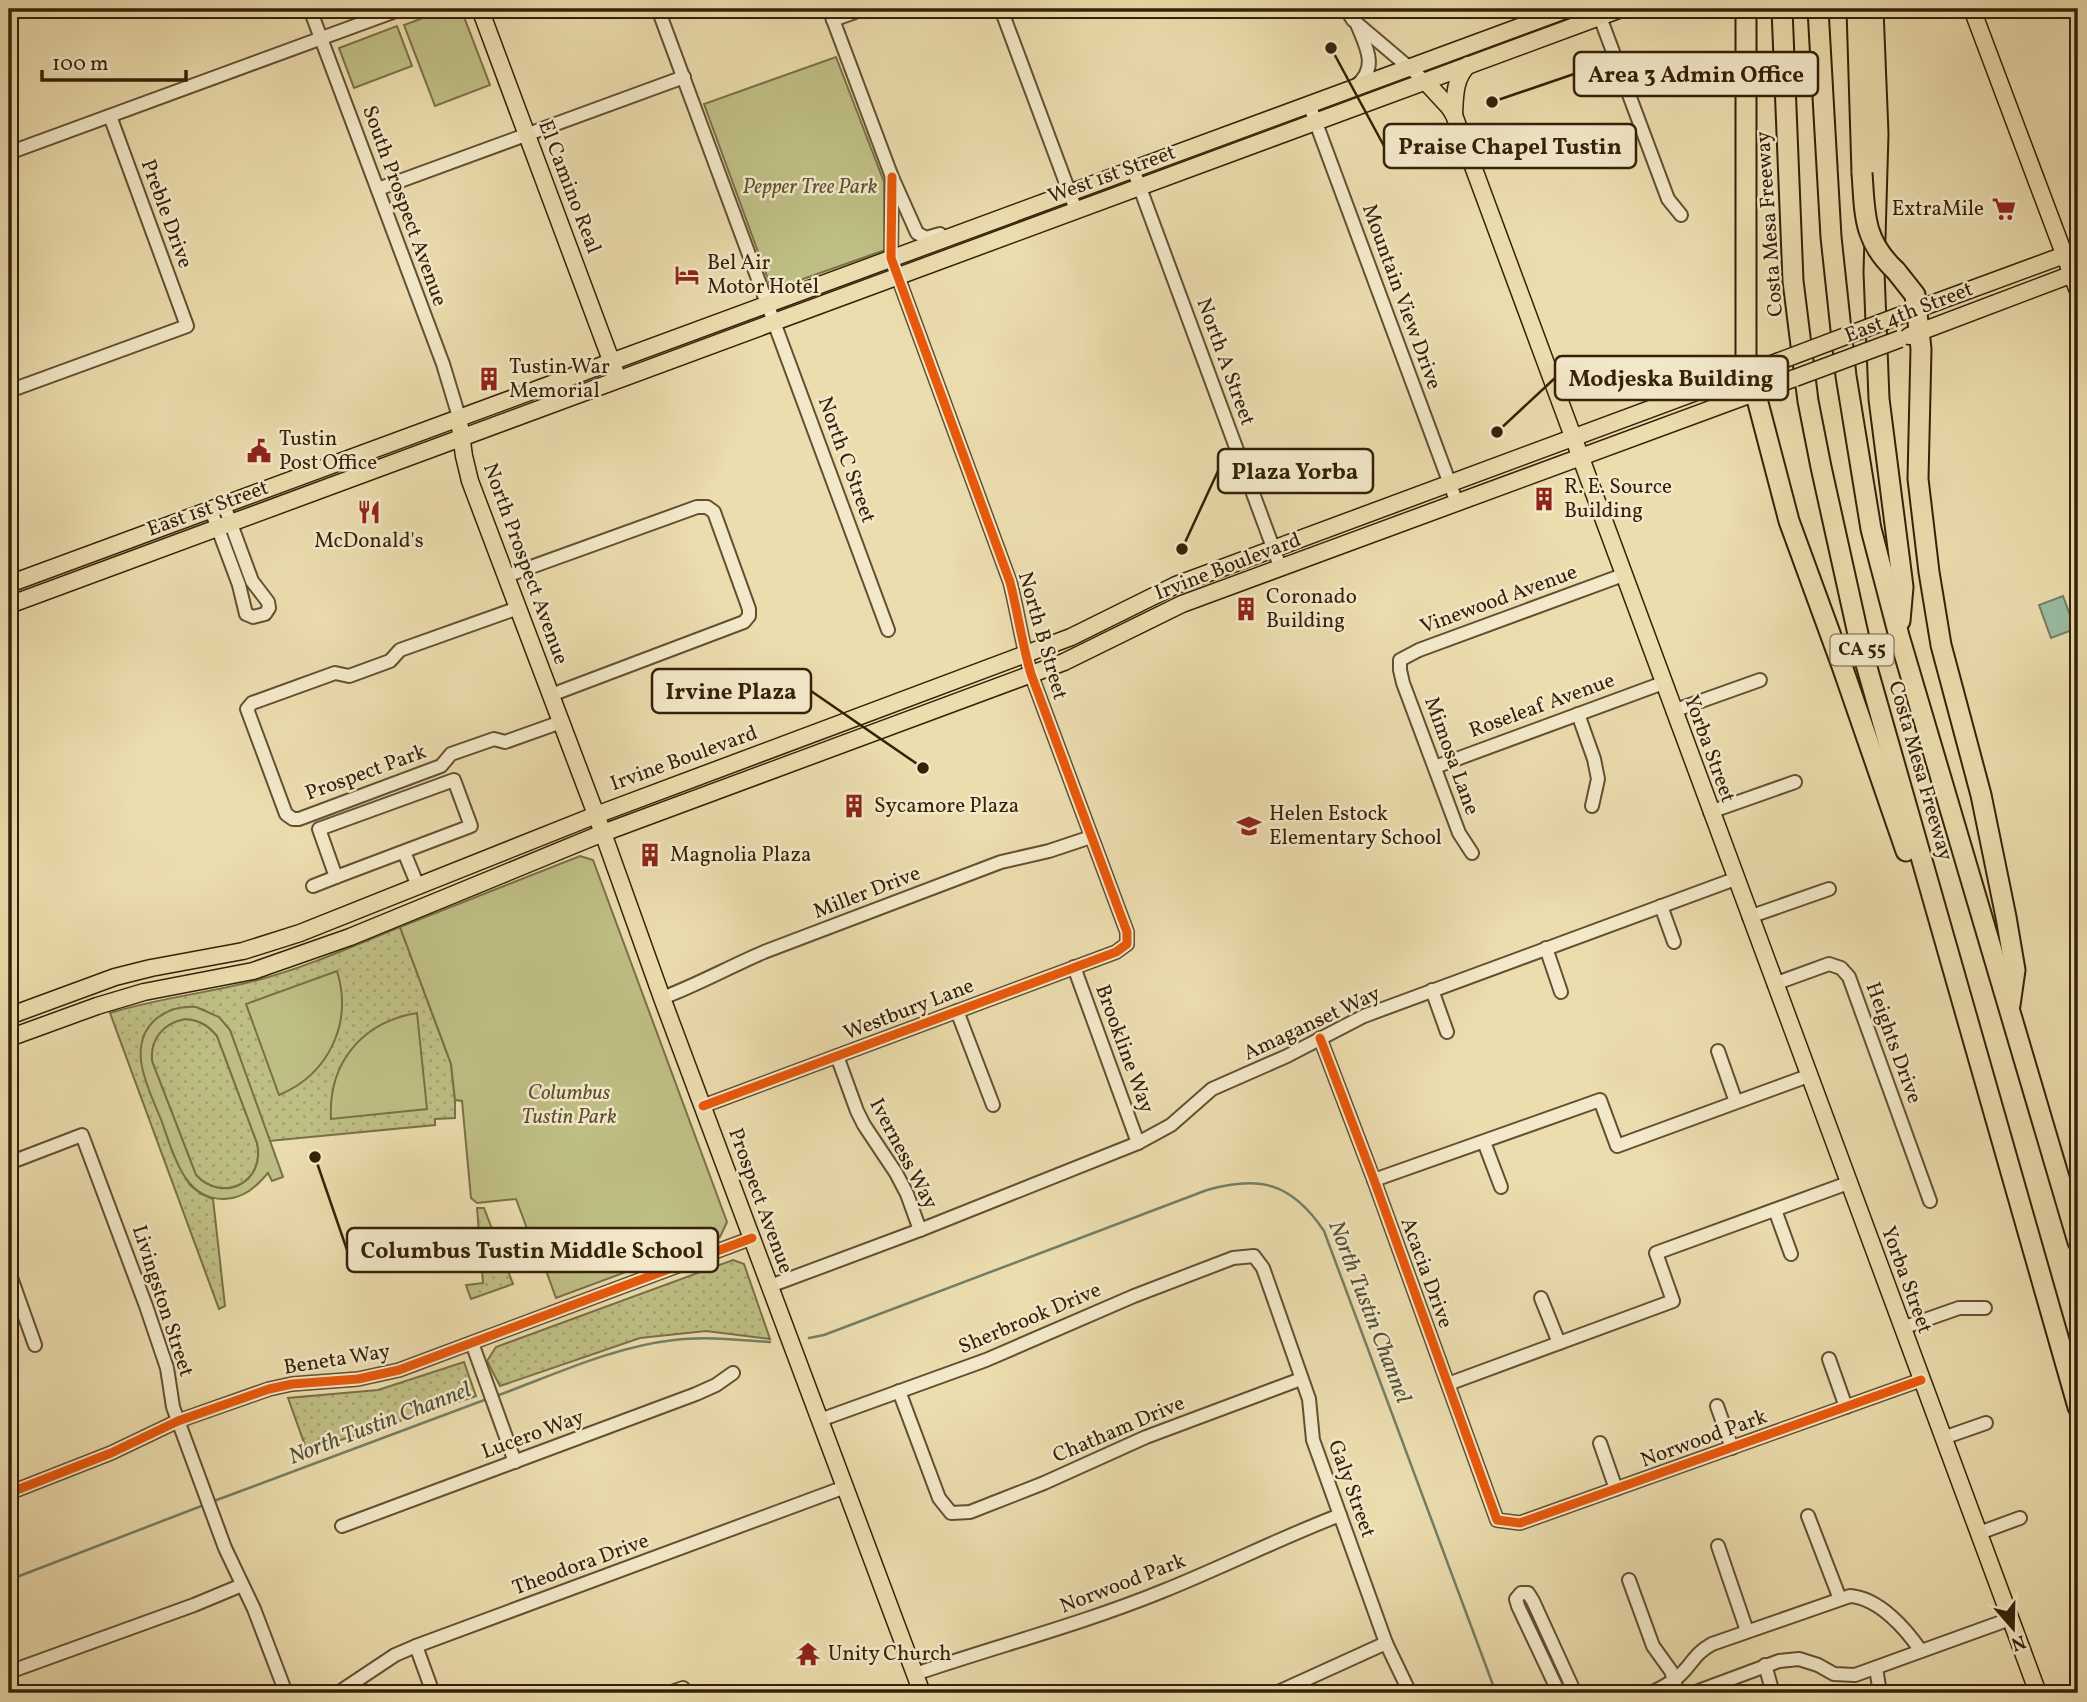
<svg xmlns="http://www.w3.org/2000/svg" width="2087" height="1702" font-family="Vollkorn,serif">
<defs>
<pattern id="grass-dots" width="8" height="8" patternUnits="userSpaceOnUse" patternTransform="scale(1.75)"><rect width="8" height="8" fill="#bfbf85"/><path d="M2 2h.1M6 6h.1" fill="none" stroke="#a5a471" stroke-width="1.8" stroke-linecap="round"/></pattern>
</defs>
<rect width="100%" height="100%" fill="#ecddae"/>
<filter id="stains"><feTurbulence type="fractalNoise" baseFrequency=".00286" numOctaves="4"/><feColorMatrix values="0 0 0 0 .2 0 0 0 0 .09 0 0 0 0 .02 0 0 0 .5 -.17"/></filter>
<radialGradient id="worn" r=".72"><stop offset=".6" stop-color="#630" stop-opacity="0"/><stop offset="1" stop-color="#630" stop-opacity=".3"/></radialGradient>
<g fill="url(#grass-dots)" stroke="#7a7046" stroke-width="2">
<path d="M400,927l51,137 4,36v18l-20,1v6l-166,16 -39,-111 -26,-20 -16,-3 -17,3 -19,13 -9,14 30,116 17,32 11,9 12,5 12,107 -6,3 -109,-296c48,-15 99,-20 148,-33 49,-13 95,-34 142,-53z"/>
<path d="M185,1019c14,1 23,6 32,17l40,107c9,39 -34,61 -61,32l-44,-114c-2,-22 11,-38 33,-42z"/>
<path d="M477,1208h7l29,76 -42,15 -5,-14 17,-2z"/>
<path d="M733,1260l11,4 26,75 -64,-8 -66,7 -140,48 -13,-25 9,-14z"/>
<path d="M464,1362l12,34 -169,55 -19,-53 90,-8z"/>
</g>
<g fill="#bfbf85" stroke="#7a7046" stroke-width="2" fill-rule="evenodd">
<path d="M447,9h14l29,76 -55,21 -31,-81z"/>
<path d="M397,26l15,40 -58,22 -15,-40z"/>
<path d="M836,57l48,125 1,68 -113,40 -68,-186z"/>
<path d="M580,856l13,4 134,362 -7,15 -164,61 -15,-41 -3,1 -22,-59 -39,4 -6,-5 -9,-97 -7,-1 -4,-36 -51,-137z"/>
<path d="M337,971c16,52 -8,103 -58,124l-33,-91z"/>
<path d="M196,1007l23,10 11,13 53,147 -11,4 -4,-8c-13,15 -24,25 -44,26 -40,1 -51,-46 -62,-77 -12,-31 -38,-75 -6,-103 12,-10 25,-13 40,-12zM185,1019c14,1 23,6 32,17l40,107c9,39 -34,61 -61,32l-44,-114c-2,-22 11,-38 33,-42z"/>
<path d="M417,1013l10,96 -96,10c-3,-56 31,-97 86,-106z"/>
</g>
<path fill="#9abda4" stroke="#727f66" stroke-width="2" d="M2063,596l12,33 -24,9 -12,-33z"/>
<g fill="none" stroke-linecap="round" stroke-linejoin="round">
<g stroke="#727f66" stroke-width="2.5">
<path d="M809,1338l15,-3 383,-145c53,-15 85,-7 117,41l172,462"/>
<path d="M496,1396c58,-21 116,-49 178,-56 32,-4 65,0 96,2"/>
<path d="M214,1501l273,-102"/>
<path d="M9,1580l195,-75"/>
</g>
<g stroke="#635032" stroke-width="16">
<g id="minor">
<path d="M310,9l133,355 16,53"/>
<path d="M658,9l230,621"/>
<path d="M829,9l63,168 25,56 9,5 14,-4"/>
<path d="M1001,9l75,201"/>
<path d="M1346,9l7,11 72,61"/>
<path d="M1597,9l71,190 13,16"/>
<path d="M833,20l30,-11"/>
<path d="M1356,86c23,-19 10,-39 1,-62"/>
<path d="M1309,104l148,399"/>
<path d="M14,151l387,-142"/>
<path d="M1133,169l148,400"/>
<path d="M378,189l306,-112"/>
<path d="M9,391l178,-65 -77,-210"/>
<path d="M211,510l28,75 7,29 7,3 12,-3 4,-6 -1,-6 -16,-21 -28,-76"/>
<path d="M506,576l191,-69h10l7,5 35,97v7l-5,6 -193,73"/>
<path d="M518,608l-118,42 -10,11 -41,15 -14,-3 -83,30 -5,6 39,105 7,5h6l142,-53 10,-12 43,-15 11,3 56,-20"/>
<path d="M1673,711l87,-31"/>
<path d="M1578,714l16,45 4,20 -6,27"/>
<path d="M1435,767l228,-84"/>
<path d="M454,780l17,46 -135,51 -17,-48z"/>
<path d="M1710,812l85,-30"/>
<path d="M404,852l14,34"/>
<path d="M1472,853l-13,-20 -56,-150 -3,-13v-10l19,-10 204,-75"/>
<path d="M313,886l23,-9"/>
<path d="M1661,906l13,36"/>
<path d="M1749,917l80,-28"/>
<path d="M1546,948l15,44"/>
<path d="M1074,967l64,176"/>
<path d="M1774,984l55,-20 12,4 8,9 81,224"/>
<path d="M1432,990l15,42"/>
<path d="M662,998c35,-13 67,-31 102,-46l237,-90 48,-11 42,-14"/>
<path d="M957,1011l36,94"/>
<path d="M1320,1038l54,142 123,340 23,3 401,-143"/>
<path d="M1718,1051l18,51"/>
<path d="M837,1056l20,55 7,14 32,48 11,21 13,36"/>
<path d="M703,1106l413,-154 11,-8v-12l-96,-258c-9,-30 -13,-61 -21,-92l-119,-324 1,-81"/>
<path d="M1484,1142l17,45"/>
<path d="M9,1163l73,-28 64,171 21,62 6,39 10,27 42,114 29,61 32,84"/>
<path d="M1374,1180l226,-80 17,46 191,-70"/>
<path d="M1775,1210l16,44"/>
<path d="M9,1272l26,73"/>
<path d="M770,1286l150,-56 218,-87 33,-18 41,-36 75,-33 77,-40 371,-137"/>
<path d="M1541,1298l18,45"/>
<path d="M1902,1328l57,-20h26"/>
<path d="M472,1343l43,119"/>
<path d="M1829,1359l17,48"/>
<path d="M1448,1384l225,-83 -17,-48 192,-70"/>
<path d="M899,1391l40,107 12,15 19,-1 74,-29 102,-46 155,-58"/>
<path d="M1717,1406l15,42"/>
<path d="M820,1420l166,-60 148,-64 99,-38 21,-2 9,12 46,131 4,41 73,203 24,50"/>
<path d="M1943,1438l43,-15"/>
<path d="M1600,1443l16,46"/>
<path d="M9,1493l102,-40 67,-32 91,-32 23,-5 66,-5 41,-9 353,-132"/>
<path d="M1808,1516l32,83"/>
<path d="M342,1526l354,-132 20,-9 17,-12"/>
<path d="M1979,1533l41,-15"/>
<path d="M1718,1546l29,85"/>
<path d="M1629,1580l24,66 18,25 7,22"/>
<path d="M416,1646l17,47"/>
<path d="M1765,1665l8,28"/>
<path d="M1876,1668l4,25"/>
<path d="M9,1672l185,-67 48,-20"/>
<path d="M915,1674c82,-28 167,-50 248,-83 60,-24 117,-53 177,-76"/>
<path d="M338,1693l57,-38 21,-9 429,-159"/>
<path d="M669,1693l14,-5"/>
<path d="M1276,1693l110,-50"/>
<path d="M1559,1693l-41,-87 -2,-7 5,-6h7l5,8 42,92"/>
<path d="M1651,1693c10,-5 21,-10 29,-18 13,-12 14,-21 32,-31l138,-48c29,2 56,33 71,55"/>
<path d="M1693,1693l86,-32 20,-2 19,6 16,9 21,1 155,-56"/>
</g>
</g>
<g stroke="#352108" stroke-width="19">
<g id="major">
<path d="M480,9l135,362"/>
<path d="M1972,9l106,282"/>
<path d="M1425,81l24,26 5,8 584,1578"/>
<path d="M1454,115c1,-18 0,-36 14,-50"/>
<path d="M1896,317l182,-67"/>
<path d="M1909,336l169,-64"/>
<path d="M460,427l4,29 6,25 133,352 59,165 260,695"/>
<path d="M9,584l1559,-575"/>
<path d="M9,605l1612,-596"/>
<path d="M9,1016l106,-39 36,-9 92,-17 57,-18 296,-118 475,-178 105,-52 601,-223"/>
<path d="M9,1038l88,-32 47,-14 109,-21 97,-34 253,-104 461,-171 118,-58 613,-226"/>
</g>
</g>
<g stroke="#352108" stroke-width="23">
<g id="highway">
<path d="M1746,9v348l43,164 53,145 64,185"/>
<path d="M1782,9l11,272 15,120 13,66 39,176 218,764"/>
<path d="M1818,9l13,228 15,139 25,153 28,107 179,606"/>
<path d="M1857,9l5,164"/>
<path d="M1873,9l5,125 -4,138 5,127 24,188 -3,34"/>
<path d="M1896,271l19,24 6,54 -3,130 11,93 12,73 40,150 25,122 9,53 -5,35"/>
</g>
</g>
<use href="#minor" stroke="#f3e9ca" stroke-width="12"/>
<use href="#major" stroke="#ecddae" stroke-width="16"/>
<use href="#highway" stroke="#ecddae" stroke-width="19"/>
<g stroke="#352108" stroke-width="19" stroke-linecap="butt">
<g id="major-bridge">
<path d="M1777,362l119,-45"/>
<path d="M1795,378l105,-39"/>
</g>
</g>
<g stroke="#352108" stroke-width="23" stroke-linecap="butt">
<path id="highway-bridge" d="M1862,173c3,42 1,67 34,98"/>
</g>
<use href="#major-bridge" stroke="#ecddae" stroke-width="16"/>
<use href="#highway-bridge" stroke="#ecddae" stroke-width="19"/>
<g stroke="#f3e9ca" stroke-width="13">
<g id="cycleway">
<path d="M1320,1038l54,142 123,340 23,3 401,-143"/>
<path d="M703,1106l413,-154 11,-8v-12l-96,-258c-9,-30 -13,-61 -21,-92l-119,-324 1,-81"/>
<path d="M9,1493l102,-40 67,-32 91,-32 23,-5 66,-5 41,-9 353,-132"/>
</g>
</g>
<use href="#cycleway" stroke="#e8590c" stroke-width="9"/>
</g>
<defs>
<g id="supermarket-bare" transform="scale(1.89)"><path d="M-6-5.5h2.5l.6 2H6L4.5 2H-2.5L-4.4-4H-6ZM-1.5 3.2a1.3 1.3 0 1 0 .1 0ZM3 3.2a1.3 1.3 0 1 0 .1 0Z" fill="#8f2418" stroke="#f3e9ca" stroke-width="2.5" paint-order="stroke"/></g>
<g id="hotel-bare" transform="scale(1.89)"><path d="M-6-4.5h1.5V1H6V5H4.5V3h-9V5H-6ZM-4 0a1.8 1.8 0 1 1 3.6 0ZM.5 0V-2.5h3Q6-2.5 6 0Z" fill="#8f2418" stroke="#f3e9ca" stroke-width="2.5" paint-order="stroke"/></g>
<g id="building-bare" transform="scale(1.89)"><path d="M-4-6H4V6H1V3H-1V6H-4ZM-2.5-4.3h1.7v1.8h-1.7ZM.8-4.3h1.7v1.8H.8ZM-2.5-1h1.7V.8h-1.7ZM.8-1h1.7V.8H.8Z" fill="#8f2418" stroke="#f3e9ca" stroke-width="2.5" paint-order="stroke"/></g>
<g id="civic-bare" transform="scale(1.89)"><path d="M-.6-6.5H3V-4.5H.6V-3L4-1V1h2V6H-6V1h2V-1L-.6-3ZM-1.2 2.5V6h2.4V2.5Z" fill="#8f2418" stroke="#f3e9ca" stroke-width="2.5" paint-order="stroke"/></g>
<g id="restaurant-bare" transform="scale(1.89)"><path d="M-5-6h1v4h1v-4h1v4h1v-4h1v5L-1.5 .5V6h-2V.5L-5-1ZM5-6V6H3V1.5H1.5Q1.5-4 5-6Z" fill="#8f2418" stroke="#f3e9ca" stroke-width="2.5" paint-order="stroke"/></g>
<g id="school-bare" transform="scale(1.89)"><path d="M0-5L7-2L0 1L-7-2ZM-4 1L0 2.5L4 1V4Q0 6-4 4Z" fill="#8f2418" stroke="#f3e9ca" stroke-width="2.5" paint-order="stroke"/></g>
<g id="temple-bare" transform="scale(1.89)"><path d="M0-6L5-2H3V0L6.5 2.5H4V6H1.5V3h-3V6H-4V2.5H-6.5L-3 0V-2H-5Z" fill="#8f2418" stroke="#f3e9ca" stroke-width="2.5" paint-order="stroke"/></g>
</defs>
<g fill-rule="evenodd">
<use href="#supermarket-bare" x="2004" y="209"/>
<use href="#hotel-bare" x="687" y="275"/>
<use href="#building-bare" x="489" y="379"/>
<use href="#civic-bare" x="259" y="451"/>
<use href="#building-bare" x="1544" y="499"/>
<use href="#restaurant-bare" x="369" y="512"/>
<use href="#building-bare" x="1246" y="609"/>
<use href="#building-bare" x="854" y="806"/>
<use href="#school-bare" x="1249" y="826"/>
<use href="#building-bare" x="650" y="855"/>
<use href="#temple-bare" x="808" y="1654"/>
</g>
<g text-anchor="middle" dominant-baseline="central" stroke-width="5" stroke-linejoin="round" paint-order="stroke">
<rect fill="#f3e9ca" stroke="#6e5d42" stroke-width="2" x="1830.5" y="634.5" width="63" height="31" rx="5"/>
<g font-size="19" font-weight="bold" fill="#352108">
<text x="1862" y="650">CA 55</text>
</g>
<g font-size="21" fill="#352108" stroke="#f3e9ca">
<text transform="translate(1112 175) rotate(-20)">West 1st Street</text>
<text transform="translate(569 187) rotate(69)">El Camino Real</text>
<text transform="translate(404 206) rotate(70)">South Prospect Avenue</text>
<text transform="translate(166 214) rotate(70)">Preble Drive</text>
<text transform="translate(1770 224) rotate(-94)">Costa Mesa Freeway</text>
<text transform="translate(1401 297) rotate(70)">Mountain View Drive</text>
<text transform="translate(1909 313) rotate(-21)">East 4th Street</text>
<text transform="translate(1225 362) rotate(70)">North A Street</text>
<text transform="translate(846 460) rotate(70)">North C Street</text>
<text transform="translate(208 509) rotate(-20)">East 1st Street</text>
<text transform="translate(525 564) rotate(70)">North Prospect Avenue</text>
<text transform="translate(1228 567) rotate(-21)">Irvine Boulevard</text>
<text transform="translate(1499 600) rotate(-20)">Vinewood Avenue</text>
<text transform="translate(1042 636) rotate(74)">North B Street</text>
<text transform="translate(1542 706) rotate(-20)">Roseleaf Avenue</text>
<text transform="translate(1709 749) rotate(70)">Yorba Street</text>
<text transform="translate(1451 756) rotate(70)">Mimosa Lane</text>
<text transform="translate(684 759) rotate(-20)">Irvine Boulevard</text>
<text transform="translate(1920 771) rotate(74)">Costa Mesa Freeway</text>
<text transform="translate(366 773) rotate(-20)">Prospect Park</text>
<text transform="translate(867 893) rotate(-21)">Miller Drive</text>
<text transform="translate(909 1010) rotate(-21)">Westbury Lane</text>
<text transform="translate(1312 1024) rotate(-25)">Amaganset Way</text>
<text transform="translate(1893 1043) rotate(70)">Heights Drive</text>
<text transform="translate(1124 1049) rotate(70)">Brookline Way</text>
<text transform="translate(903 1154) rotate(62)">Iverness Way</text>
<text transform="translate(760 1201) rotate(70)">Prospect Avenue</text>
<text transform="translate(1426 1273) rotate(70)">Acacia Drive</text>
<text transform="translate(1906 1280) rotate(70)">Yorba Street</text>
<text transform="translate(162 1301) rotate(72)">Livingston Street</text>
<text transform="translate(1030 1319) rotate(-23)">Sherbrook Drive</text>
<text transform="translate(337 1360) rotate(-9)">Beneta Way</text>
<text transform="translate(1119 1430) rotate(-23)">Chatham Drive</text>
<text transform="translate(533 1435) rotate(-20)">Lucero Way</text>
<text transform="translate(1704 1439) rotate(-20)">Norwood Park</text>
<text transform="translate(1351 1489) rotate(70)">Galy Street</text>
<text transform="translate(581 1565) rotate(-20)">Theodora Drive</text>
<text transform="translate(1123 1584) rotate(-21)">Norwood Park</text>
</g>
<g font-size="21" font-style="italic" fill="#5e502e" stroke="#f3e9ca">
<text x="810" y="187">Pepper Tree Park</text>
<text x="569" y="1093">Columbus<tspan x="569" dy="24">Tustin Park</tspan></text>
</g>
<g font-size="21" fill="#352108" stroke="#f3e9ca" text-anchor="start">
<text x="1984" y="209" text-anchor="end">ExtraMile</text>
<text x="707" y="263">Bel Air<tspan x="707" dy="24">Motor Hotel</tspan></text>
<text x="509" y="367">Tustin War<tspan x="509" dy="24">Memorial</tspan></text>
<text x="279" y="439">Tustin<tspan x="279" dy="24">Post Office</tspan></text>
<text x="1564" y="487">R. E. Source<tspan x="1564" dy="24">Building</tspan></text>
<text x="369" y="541" text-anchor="middle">McDonald's</text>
<text x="1266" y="597">Coronado<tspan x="1266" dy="24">Building</tspan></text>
<text x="874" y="806">Sycamore Plaza</text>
<text x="1269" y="814">Helen Estock<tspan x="1269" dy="24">Elementary School</tspan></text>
<text x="670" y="855">Magnolia Plaza</text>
<text x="828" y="1654">Unity Church</text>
</g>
<g font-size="23" font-style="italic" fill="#535037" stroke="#f3e9ca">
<text transform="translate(1369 1312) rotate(69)">North Tustin Channel</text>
<text transform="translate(380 1424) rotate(-21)">North Tustin Channel</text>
</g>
</g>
<path fill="none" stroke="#352108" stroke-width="2.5" d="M1492 102L1574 74M1331 48L1384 146M1497 432L1555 378M1182 549L1218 471M923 768L811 691M315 1157L347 1250"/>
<g fill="#352108" stroke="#f3e9ca" stroke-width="2.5">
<circle cx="1492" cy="102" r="7"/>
<circle cx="1331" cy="48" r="7"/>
<circle cx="1497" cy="432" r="7"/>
<circle cx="1182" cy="549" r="7"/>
<circle cx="923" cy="768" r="7"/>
<circle cx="315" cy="1157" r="7"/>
</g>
<g fill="#f3e9ca" stroke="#352108" stroke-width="2.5">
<rect x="1574" y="52" width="244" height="44" rx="7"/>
<rect x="1384" y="124" width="252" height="44" rx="7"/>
<rect x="1555" y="356" width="233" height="44" rx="7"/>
<rect x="1218" y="449" width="155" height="44" rx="7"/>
<rect x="652" y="669" width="159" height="44" rx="7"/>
<rect x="347" y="1228" width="371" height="44" rx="7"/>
</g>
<g font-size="23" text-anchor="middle" font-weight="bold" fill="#352108">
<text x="1696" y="82">Area 3 Admin Office</text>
<text x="1510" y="154">Praise Chapel Tustin</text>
<text x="1671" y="386">Modjeska Building</text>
<text x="1295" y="479">Plaza Yorba</text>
<text x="731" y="699">Irvine Plaza</text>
<text x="532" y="1258">Columbus Tustin Middle School</text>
</g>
<rect width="2087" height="1702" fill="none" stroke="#ecddae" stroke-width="35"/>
<rect x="10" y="10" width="2066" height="1681" fill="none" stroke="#352108" stroke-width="3.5"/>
<rect x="18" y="18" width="2052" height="1667" fill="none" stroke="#352108" stroke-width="2"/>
<g transform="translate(2013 1628) rotate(160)" stroke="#f3e9ca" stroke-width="5" paint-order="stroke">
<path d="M0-5L12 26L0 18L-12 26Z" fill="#352108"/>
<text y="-10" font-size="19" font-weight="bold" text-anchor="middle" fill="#352108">N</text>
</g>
<path d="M42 70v10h144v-10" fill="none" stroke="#352108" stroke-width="3.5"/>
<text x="52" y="70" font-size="21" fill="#352108" stroke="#f3e9ca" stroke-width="5" paint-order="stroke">100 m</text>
<rect width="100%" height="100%" filter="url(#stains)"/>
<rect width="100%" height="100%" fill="url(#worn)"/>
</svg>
